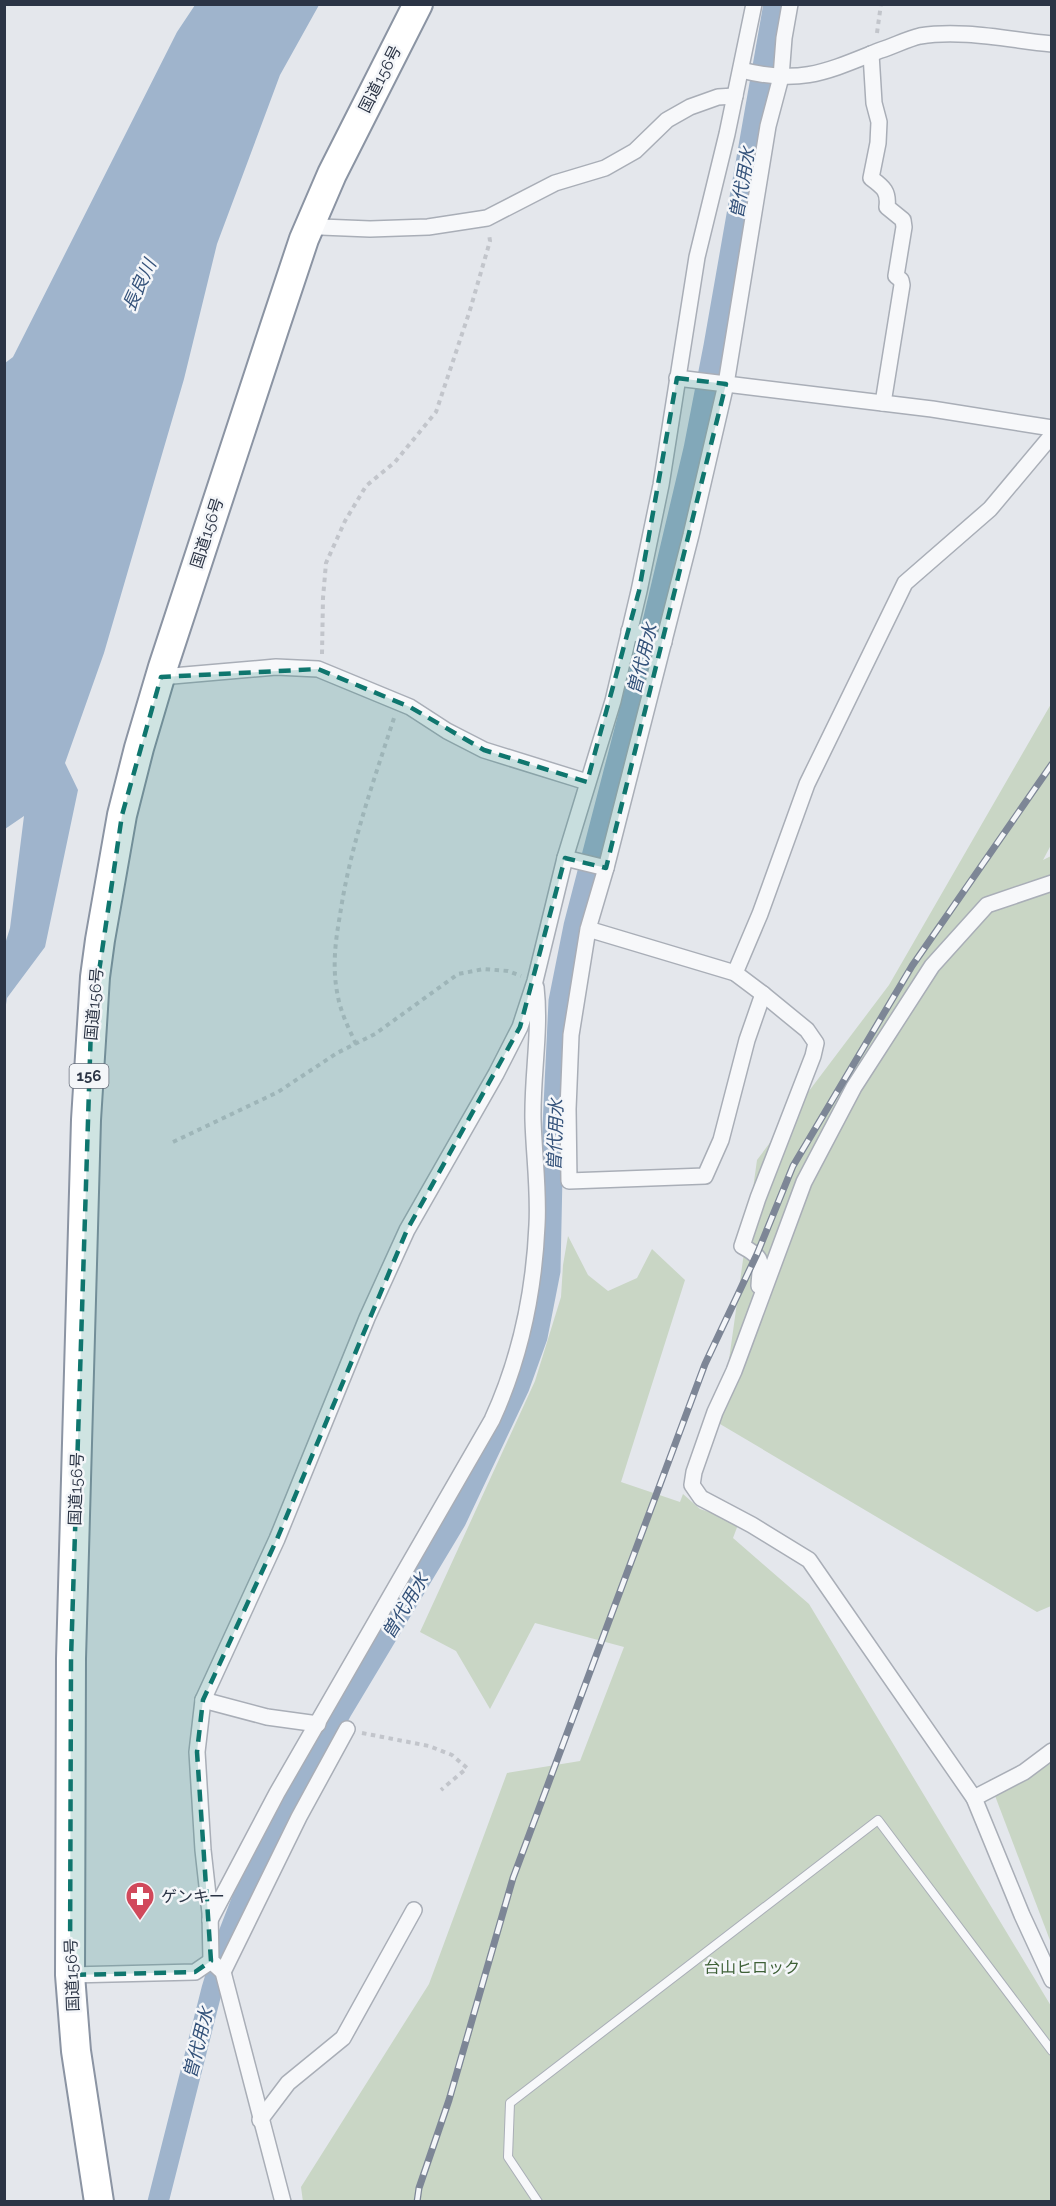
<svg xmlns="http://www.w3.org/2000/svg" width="1056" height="2206" font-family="Raleway,'Noto Sans JP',sans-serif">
<rect width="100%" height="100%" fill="#e4e7ec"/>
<g fill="#c9d6c5">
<path d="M1051,704v141l-8,15 8,-4v750l-14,6 -317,-188 37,-264 132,-175z"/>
<path d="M568,1236l20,39 20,16 29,-13 15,-29 33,31 -64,202 59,20 3,-8 17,15 39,13 -6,16 76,66 242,402v195l-748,1 -2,-15 128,-203 78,-211 73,-12 44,-114 -89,-24 -45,86 -34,-58 -36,-19 115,-251 26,-84 2,-32z"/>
<path d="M1051,1754v189l-62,-163z"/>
</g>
<path fill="#9fb4cc" d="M195,5h124l-39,70 -63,169 -33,135 -80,274 -39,110 13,27 -33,157 -38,51 -2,13v-67l5,-16 14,-112 -19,13v-466l8,-6 164,-325z"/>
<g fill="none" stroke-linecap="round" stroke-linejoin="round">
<path stroke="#9fb4cc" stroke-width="21" d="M158,2202l54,-213 16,-53 21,-54 93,-172 114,-190 63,-133 18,-50 13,-66 3,-144 6,-126 15,-75 80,-308 40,-169 20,-103 60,-342"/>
<g stroke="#a9aeb7" stroke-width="10">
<path id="lane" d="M538,2202l-30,-45 2,-54 368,-283 174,231"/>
</g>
<g stroke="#a9aeb7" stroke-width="18">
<g id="street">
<path d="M871,54l3,49 5,19 -1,21 -7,35c12,9 18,13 16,29l16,13 1,7 -8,49 5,4 1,5 -19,118"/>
<path d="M741,70c60,15 85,2 140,-20 13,-4 26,-11 39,-14 42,-7 89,4 132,8"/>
<path d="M312,222l9,5 49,2 58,-2 59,-9 68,-35 50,-15 30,-17 32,-31 23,-13 28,-10 17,-1"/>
<path d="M677,378l255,31 120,19"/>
<path d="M629,631l35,11"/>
<path d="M161,677l115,-10 42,2 92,38 37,24 37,19 103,32"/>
<path d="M565,858l41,10"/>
<path d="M1052,883l-65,22 -55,61 -78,121 -50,95 -70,189 -19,41 -21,60 -2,13 9,13 51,27 57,35 165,238 48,117 30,65"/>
<path d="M588,929l147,44 28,21 -16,46 -26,100 -16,36 -136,5 -1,-72 3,-74 17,-106 18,-61 85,-333 35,-151 42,-258 13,-49 3,-39 6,-34"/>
<path d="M735,973l25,-59 47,-130 98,-201 85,-74 62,-74"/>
<path d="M759,1286c1,-24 7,-27 -17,-40l16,-48 55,-142 3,-13 -9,-13 -44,-36"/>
<path d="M203,1700l64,17 51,7"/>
<path d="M974,1798l50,-26 28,-21"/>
<path d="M210,1920l67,-127 215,-373c28,-61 42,-127 45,-195 2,-35 -3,-70 -4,-105 -1,-45 8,-89 3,-133"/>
<path d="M223,1972l76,-155 48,-88"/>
<path d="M70,1975l125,-3 16,-11"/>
<path d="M260,2120l28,-37 55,-45 71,-128"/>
<path d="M283,2202l-60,-230 -12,-11 -1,-48 -7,-63 -6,-98 6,-52 74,-161 90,-221 40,-88 89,-156 24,-47 15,-46 30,-123 48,-157 26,-110 22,-106 36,-228 30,-123 27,-130"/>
</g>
</g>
<g stroke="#8b94a3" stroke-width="32">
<path id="highway" d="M99,2202l-23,-151 -6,-76 1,-316 15,-539 9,-143 5,-37 22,-125 17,-67 24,-81 112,-341 29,-87 28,-65 86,-170"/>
</g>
<g stroke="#c2c5cb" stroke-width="4" stroke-dasharray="4.5 4.5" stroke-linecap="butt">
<path d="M877,33l4,-29"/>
<path d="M322,654l1,-56 3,-35 19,-42 21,-35 29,-24 41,-50 34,-102 20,-69 -1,-7"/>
<path d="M356,1044c-7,-15 -15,-31 -18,-47 -6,-28 -3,-54 2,-82 10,-68 33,-132 54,-197"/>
<path d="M173,1142l105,-50 59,-39 38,-19 83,-60 26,-5 24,2 13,5"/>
<path d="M362,1733l67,13 23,9 15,13 -26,22"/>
</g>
<use href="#lane" stroke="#f7f8fa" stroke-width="8"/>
<use href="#street" stroke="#f7f8fa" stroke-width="15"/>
<use href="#highway" stroke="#fff" stroke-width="28"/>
<g stroke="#7d8696" stroke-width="7">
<path id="rail" d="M417,2202l2,-14 30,-88 64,-222 192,-514 52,-110 36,-88 119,-200 140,-202"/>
</g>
<use href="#rail" stroke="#f4f6f9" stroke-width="4.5" stroke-dasharray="14" stroke-linecap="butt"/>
</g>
<path fill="#0f766e" fill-opacity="0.2" stroke="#0f766e" stroke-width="4.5" stroke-dasharray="12 8" stroke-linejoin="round" d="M677,378l49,6 -120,484 -41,-10 -45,169 -113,203 -130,309 -74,161 -6,52 14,209 -16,11 -125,3 1,-316 20,-633 31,-211 39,-138 157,-8 92,38 74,43 103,32 52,-191z"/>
<defs>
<g id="pharmacy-pin" transform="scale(1.5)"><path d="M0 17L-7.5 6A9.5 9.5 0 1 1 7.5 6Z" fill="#d1495b" stroke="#f4f6f9"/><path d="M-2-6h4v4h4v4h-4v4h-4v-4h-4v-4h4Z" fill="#fff"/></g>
</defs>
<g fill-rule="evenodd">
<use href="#pharmacy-pin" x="140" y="1896"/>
</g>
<g text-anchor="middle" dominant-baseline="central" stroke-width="5" stroke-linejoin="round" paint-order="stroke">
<rect fill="#f4f6f9" stroke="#676e7b" stroke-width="1.5" x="69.5" y="1064" width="39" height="24" rx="4.5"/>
<g font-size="15" font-weight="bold" fill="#2b3445">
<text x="89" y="1076">156</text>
</g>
<g font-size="16" fill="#2b3445" stroke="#f4f6f9">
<text transform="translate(380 79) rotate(-63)">国道156号</text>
<text transform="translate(207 533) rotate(-72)">国道156号</text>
<text transform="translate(94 1004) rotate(-85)">国道156号</text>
<text transform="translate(76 1489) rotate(-88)">国道156号</text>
<text transform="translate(72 1975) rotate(-92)">国道156号</text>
</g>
<g font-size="16" fill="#2b3445" stroke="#f4f6f9" text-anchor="start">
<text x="161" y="1896">ゲンキー</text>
</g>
<g font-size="16" fill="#3f6138" stroke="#f4f6f9">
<text x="752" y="1967">台山ヒロック</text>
</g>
<g font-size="18" font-style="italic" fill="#34527a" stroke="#f4f6f9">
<text transform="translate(742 183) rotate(-80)">曽代用水</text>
<text transform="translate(139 285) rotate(-65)">長良川</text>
<text transform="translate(642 659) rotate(-76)">曽代用水</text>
<text transform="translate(555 1135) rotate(-88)">曽代用水</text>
<text transform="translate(405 1606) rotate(-59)">曽代用水</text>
<text transform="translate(198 2043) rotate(-76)">曽代用水</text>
</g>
</g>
<rect width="1056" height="2206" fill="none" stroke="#2b3445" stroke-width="12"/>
</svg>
